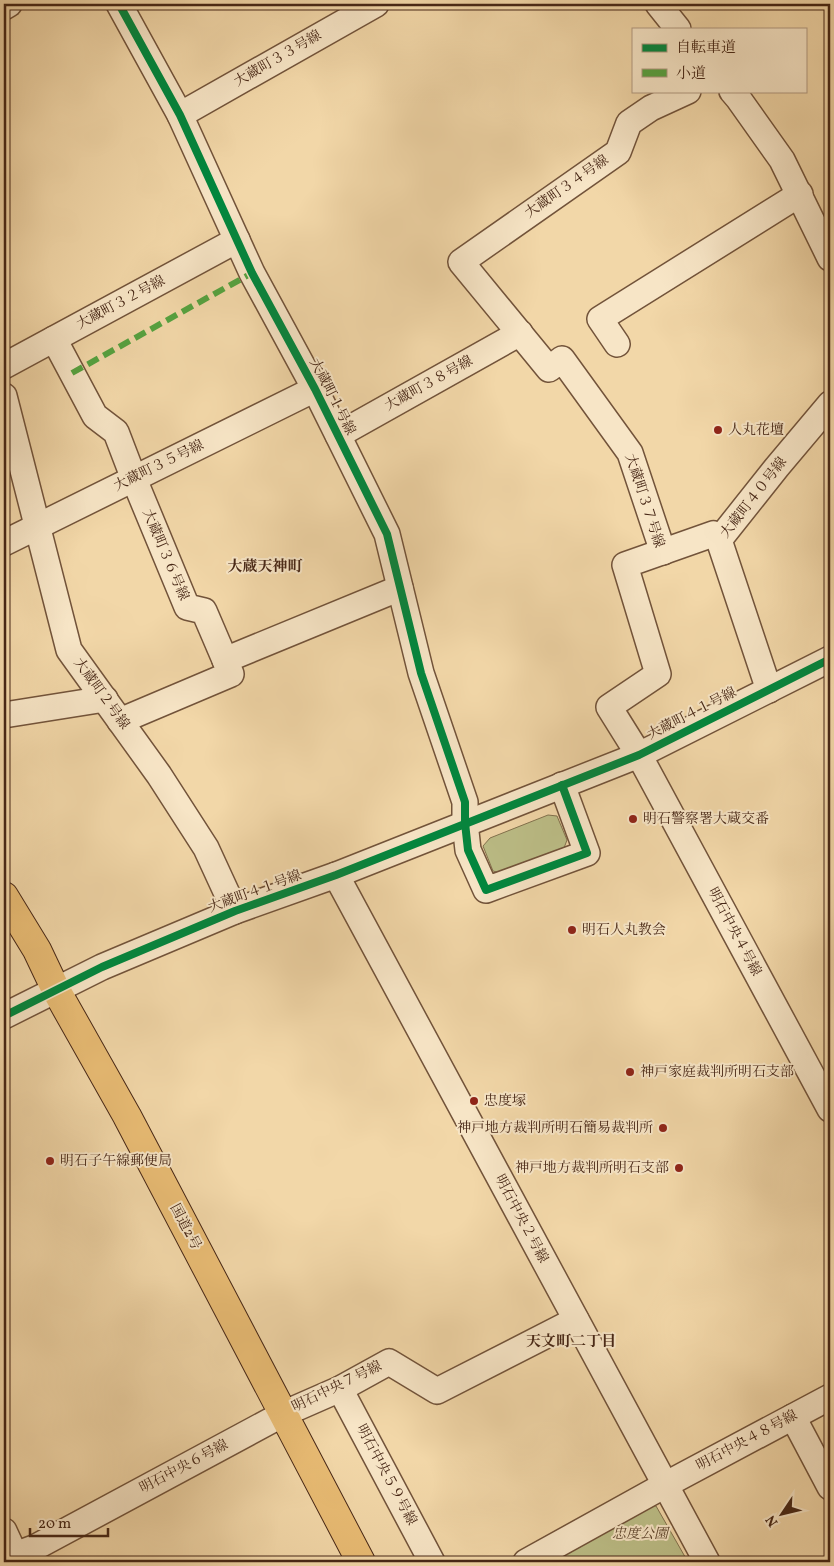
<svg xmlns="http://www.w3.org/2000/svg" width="834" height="1566" font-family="Vollkorn,'Noto Serif JP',serif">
<rect width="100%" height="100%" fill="#f2d7a8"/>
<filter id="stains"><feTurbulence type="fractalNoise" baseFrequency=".004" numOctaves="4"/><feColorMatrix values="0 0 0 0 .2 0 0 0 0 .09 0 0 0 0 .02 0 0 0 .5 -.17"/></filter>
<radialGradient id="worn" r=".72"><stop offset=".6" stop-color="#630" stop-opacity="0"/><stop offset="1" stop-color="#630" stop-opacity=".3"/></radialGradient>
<g fill="#bcbe87" stroke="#82724e">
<path d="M548,815l9,1 10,24 -3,8 -60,26 -11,-3 -10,-25 7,-8z"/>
<path d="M642,1503l14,3 32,56h-135l-5,-9z"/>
</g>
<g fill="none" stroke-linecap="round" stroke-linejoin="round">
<g stroke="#72533a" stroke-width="28">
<g id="minor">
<path d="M119,4l61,111 72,158 63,116 72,145 34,139 44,129v21l3,27 18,40 101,-37 -25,-68"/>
<path d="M658,4l20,25"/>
<path d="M4,7l5,-3"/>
<path d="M732,91l6,7 44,62 48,98"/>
<path d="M180,115l196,-111"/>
<path d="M54,339l41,77 21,16 18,47 53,128 17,4 27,63 -111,47"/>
<path d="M617,344l-17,-25 200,-125"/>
<path d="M4,366l233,-126"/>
<path d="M4,396l65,254 90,125 47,73 29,63"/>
<path d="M338,435l182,-102"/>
<path d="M719,540l-6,-6 -88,31 33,109 -49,33 30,48 191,354"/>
<path d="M4,543l311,-154"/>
<path d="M663,552l-33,-99 -68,-94 -13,10 -88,-107 157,-110 11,-29 22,-15 37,-17"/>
<path d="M225,660l175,-72"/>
<path d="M769,690l-50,-150 58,-73 53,-63"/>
<path d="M4,715l101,-16"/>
<path d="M336,875l371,687"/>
<path d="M4,1016l98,-49 133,-56 101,-36 303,-120 191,-96"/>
<path d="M340,1389l92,173"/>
<path d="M793,1417l37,70"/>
<path d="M4,1531l11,24"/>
<path d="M4,1561l11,-6 19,-7 249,-134 57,-25 49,-27 48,29 139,-71"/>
<path d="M526,1562l139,-77 165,-88"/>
</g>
</g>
<g stroke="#472716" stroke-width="30">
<path id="highway" d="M4,896l33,54 19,40 71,126 234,446"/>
</g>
<use href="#minor" stroke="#f7e5c6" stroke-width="25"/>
<use href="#highway" stroke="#e9bc74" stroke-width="28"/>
<path stroke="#55a340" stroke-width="6" stroke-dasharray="12 6" stroke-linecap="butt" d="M72,373l180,-100"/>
<g stroke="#f7e5c6" stroke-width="11">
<g id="cycleway">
<path d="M119,4l61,111 72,158 63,116 72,145 34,139 44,129v21l3,27 18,40 101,-37 -25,-68"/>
<path d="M4,1016l98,-49 133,-56 101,-36 303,-120 191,-96"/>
</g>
</g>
<use href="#cycleway" stroke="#00873e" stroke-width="8"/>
</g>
<g fill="#8f2418" stroke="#f7e5c6" stroke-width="2">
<circle cx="718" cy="430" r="5"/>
<circle cx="633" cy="819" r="5"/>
<circle cx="572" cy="930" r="5"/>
<circle cx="630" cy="1072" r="5"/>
<circle cx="474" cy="1101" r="5"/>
<circle cx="663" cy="1128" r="5"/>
<circle cx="50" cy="1161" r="5"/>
<circle cx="679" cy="1168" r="5"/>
</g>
<g text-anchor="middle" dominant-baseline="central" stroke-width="4" stroke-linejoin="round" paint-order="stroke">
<g font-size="14" fill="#472716" stroke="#f7e5c6">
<text transform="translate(278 59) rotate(-30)">大蔵町３３号線</text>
<text transform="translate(567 187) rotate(-35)">大蔵町３４号線</text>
<text transform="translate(121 303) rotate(-28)">大蔵町３２号線</text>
<text transform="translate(429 384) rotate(-29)">大蔵町３８号線</text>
<text transform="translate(332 397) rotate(63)">大蔵町１号線</text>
<text transform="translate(159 466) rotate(-26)">大蔵町３５号線</text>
<text transform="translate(754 498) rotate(-52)">大蔵町４０号線</text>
<text transform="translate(644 501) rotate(72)">大蔵町３７号線</text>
<text transform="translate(165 555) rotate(67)">大蔵町３６号線</text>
<text transform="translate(101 694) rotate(54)">大蔵町２号線</text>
<text transform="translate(692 714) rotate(-27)">大蔵町４１号線</text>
<text transform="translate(255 892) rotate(-20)">大蔵町４１号線</text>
<text transform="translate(734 932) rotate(62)">明石中央４号線</text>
<text transform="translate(521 1219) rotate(62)">明石中央２号線</text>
<text transform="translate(185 1227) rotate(62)">国道2号</text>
<text transform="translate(337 1387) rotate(-26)">明石中央７号線</text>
<text transform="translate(747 1441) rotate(-28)">明石中央４８号線</text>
<text transform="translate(184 1467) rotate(-28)">明石中央６号線</text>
<text transform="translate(386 1475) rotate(62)">明石中央５９号線</text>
</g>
<g font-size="14" fill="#472716" stroke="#f7e5c6" text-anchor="start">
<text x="728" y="430">人丸花壇</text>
<text x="643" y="819">明石警察署大蔵交番</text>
<text x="582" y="930">明石人丸教会</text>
<text x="640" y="1072">神戸家庭裁判所明石支部</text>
<text x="484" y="1101">忠度塚</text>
<text x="653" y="1128" text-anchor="end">神戸地方裁判所明石簡易裁判所</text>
<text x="60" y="1161">明石子午線郵便局</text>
<text x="669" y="1168" text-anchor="end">神戸地方裁判所明石支部</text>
</g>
<g font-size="14" font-style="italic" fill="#5e452d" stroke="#f7e5c6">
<text x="640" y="1534">忠度公園</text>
</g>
<g font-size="15" font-weight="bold" fill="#472716" stroke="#f7e5c6">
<text x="265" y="567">大蔵天神町</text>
<text x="571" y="1342">天文町二丁目</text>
</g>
</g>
<rect width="834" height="1566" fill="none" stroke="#f2d7a8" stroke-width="20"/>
<rect x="5" y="5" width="824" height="1556" fill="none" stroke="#472716" stroke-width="2.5"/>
<rect x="10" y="10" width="814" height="1546" fill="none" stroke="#472716"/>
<rect x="632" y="28" width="175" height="65" fill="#f7e5c6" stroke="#b19980"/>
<rect x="642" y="44" width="25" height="8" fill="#00873e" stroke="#b19980"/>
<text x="676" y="52" font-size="15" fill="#472716">自転車道</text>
<rect x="642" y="69" width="25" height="8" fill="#55a340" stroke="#b19980"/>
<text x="676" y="78" font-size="15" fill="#472716">小道</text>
<g transform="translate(782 1514) rotate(235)" stroke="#f7e5c6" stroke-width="4" paint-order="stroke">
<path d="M0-4L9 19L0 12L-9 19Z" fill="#472716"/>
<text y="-8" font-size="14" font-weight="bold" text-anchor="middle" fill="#472716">N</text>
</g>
<path d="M30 1528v8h78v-8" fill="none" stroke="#472716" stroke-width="2.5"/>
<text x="38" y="1528" font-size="15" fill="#472716" stroke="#f7e5c6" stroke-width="4" paint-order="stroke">20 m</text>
<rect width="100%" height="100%" filter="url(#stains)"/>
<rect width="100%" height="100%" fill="url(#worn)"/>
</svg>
